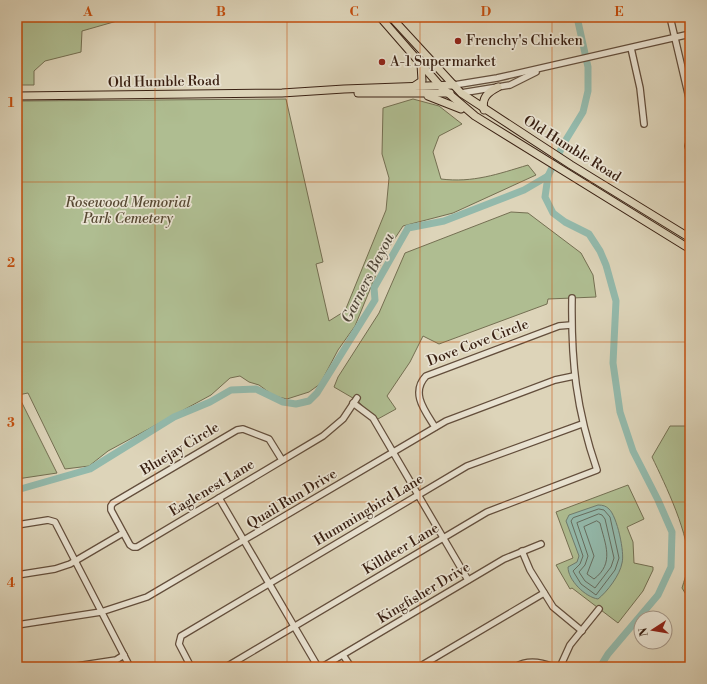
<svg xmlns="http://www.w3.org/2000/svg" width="707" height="684" font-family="'Libre Bodoni',serif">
<rect width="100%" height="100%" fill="#ddd4b9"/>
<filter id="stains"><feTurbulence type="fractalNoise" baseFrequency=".005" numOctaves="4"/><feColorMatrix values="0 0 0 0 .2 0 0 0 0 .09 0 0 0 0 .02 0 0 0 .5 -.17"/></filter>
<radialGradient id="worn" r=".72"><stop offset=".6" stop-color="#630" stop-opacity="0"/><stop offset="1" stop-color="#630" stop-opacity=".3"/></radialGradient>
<g fill="#afbd91" stroke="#746f52">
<path d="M17,17h114l-49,14 -1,21 -36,9 -11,10v14h-17z"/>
<path d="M286,99l37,163 -7,2 13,57 16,-10 41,-101 3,-32 -7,-24 1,-46 30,-9 26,7 23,18 -23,12 -6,16 8,27c32,4 57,-5 87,-14l8,10 -83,38 -50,13 -19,29 -29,71 -17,24 -18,34 -11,8 -22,7 -13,-3 -15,-11 -10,-3 -9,-6 -10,2 -19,17 -103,56 -19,15 -24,3 -37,-76 -10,2 39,78 -40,6v-378z"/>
<path d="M511,212l17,1 53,40 12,22 3,22 -48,2 -1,5 -108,40 -16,-8 -13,26 -23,34 9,13 -20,11 -18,-19 -24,-14 4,-10 41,-64 26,-60z"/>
<path d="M670,426h20v175l-8,-13c2,-7 5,-15 6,-22 3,-29 -23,-82 -36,-109z"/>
<path d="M628,485l16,34 -17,8 6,15 1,21 19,4v3l-10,21 -25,32 -46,-35 -2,1 -14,-24 17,-7 -17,-46z"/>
</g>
<path fill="#93b9ab" stroke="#6f7c6e" d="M598,505c5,0 8,1 11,4 8,7 16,44 13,54 -2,12 -15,29 -24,36 -13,-2 -30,-19 -30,-32l9,-5 2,-6 -13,-35 3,-6z"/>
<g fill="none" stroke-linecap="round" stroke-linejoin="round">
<g stroke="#666d5f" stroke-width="1">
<path d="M599,509l5,1 6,7 9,41 -4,12 -19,25 -15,-11 -8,-13 7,-7 3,-8 -12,-35 2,-3z"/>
<path d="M599,514l3,1 3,4 9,39 -3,9 -16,21 -10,-7 -6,-9 6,-7 3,-9 -11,-33z"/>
<path d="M597,521l3,2c5,21 15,40 -6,56l-7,-5 7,-18 -10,-29z"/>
</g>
<g stroke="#93b9ab" stroke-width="7">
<path d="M548,176l-3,21 8,16 12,9 24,12 11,17 6,14 10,36 -3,62 7,49 13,39 25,49 14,32 -1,35 -13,28 -50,59 -8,13"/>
<path d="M17,490l73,-21 84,-52 36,-15 21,-12 25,-1 27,13 13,2 13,-3 8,-8 58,-93 -1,-12 34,-60 36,-7 80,-31 24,-14 16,-33 19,-31 5,-21v-24l-11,-50"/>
</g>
<g stroke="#634e3c" stroke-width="8">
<g id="minor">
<path d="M670,17l20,85"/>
<path d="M631,48l9,40 4,36"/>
<path d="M454,85l43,-7 193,-44"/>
<path d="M461,93l49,-8 26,-13"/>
<path d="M690,139l-2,7 2,6"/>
<path d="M353,403l20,15 95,162"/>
<path d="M435,427c-10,-16 -25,-34 -9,-51l133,-50 12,-1"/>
<path d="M282,460l-13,-21 -26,-10 -6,1 -124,73 -2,3v4l19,35 3,2h4l186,-111 20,-17 14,-21"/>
<path d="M219,498l99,169"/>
<path d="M17,525l31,-5 7,2 75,145"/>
<path d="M522,551l8,19 23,37 29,24"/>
<path d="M17,575l38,-6 15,-5 53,-31"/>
<path d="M17,625l84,-13 46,-15 299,-176 109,-41 19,-4"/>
<path d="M343,655l8,12"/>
<path d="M70,667l46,-7 8,-5"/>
<path d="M191,667l-12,-23 2,-8 286,-170 115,-42"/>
<path d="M226,667l261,-155 110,-42c-21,-61 -26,-108 -25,-172"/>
<path d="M322,667l182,-108 37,-15"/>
<path d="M419,667l125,-74"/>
<path d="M515,667c12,-7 26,-5 38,0"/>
<path d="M560,667l10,-22 29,-36"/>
</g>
</g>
<g stroke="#3a2113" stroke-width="9">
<g id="major">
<path d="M380,17l61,70 34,29 215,133"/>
<path d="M391,17l70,76 110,72 119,73"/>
<path d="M413,87l9,-6 -1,-17"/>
<path d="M358,93h92"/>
<path d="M17,96l265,-3 62,-4 110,-4"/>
<path d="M428,96l33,13"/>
<path d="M484,110c-3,-12 4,-18 14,-23"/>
</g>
</g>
<use href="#minor" stroke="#e9e3d2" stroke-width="5.5"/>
<use href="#major" stroke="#ddd4b9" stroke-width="7"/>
</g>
<path fill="none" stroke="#c54e0d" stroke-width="1" stroke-opacity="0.55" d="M155,17v650M287,17v650M420,17v650M552,17v650M17,182h673M17,342h673M17,502h673"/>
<g fill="#8f2418" stroke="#e9e3d2" stroke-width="1.5">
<circle cx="458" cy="41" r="4"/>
<circle cx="382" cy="62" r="4"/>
</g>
<g text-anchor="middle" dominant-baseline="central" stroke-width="3.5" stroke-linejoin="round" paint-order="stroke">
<g font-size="14" fill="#3a2113" stroke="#e9e3d2" text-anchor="start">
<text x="466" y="41">Frenchy's Chicken</text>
<text x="390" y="62">A-1 Supermarket</text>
</g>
<g font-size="14" fill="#3a2113" stroke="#e9e3d2">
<text transform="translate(164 82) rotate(-1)">Old Humble Road</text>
<text transform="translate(572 149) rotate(32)">Old Humble Road</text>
<text transform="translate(478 343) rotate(-21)">Dove Cove Circle</text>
<text transform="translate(180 449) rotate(-31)">Bluejay Circle</text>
<text transform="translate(212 488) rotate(-31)">Eaglenest Lane</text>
<text transform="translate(292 499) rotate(-31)">Quail Run Drive</text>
<text transform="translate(369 510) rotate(-31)">Hummingbird Lane</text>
<text transform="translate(401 549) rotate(-31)">Killdeer Lane</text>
<text transform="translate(424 593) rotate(-31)">Kingfisher Drive</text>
</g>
<g font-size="14" font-style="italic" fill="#574832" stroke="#e9e3d2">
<text x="128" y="203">Rosewood Memorial<tspan x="128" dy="16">Park Cemetery</tspan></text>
</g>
<g font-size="15" font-style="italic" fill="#504739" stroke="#e9e3d2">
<text transform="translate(368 278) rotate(-63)">Garners Bayou</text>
</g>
</g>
<rect width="707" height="684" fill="none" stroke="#ddd4b9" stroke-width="44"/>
<g transform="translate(653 630) rotate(258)"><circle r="19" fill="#e9e3d2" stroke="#a39586"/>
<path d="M0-3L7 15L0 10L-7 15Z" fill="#8f2418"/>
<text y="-6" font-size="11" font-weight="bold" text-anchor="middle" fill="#3a2113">N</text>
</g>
<rect x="22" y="22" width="663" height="640" fill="none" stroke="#c54e0d" stroke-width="1.5"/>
<g font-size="13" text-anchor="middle" font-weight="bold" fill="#c54e0d">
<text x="88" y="16">A</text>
<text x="221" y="16">B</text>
<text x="354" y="16">C</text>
<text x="486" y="16">D</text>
<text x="619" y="16">E</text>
<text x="11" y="107">1</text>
<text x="11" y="267">2</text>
<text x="11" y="427">3</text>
<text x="11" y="587">4</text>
</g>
<rect width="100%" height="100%" filter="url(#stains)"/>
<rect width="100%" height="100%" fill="url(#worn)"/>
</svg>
